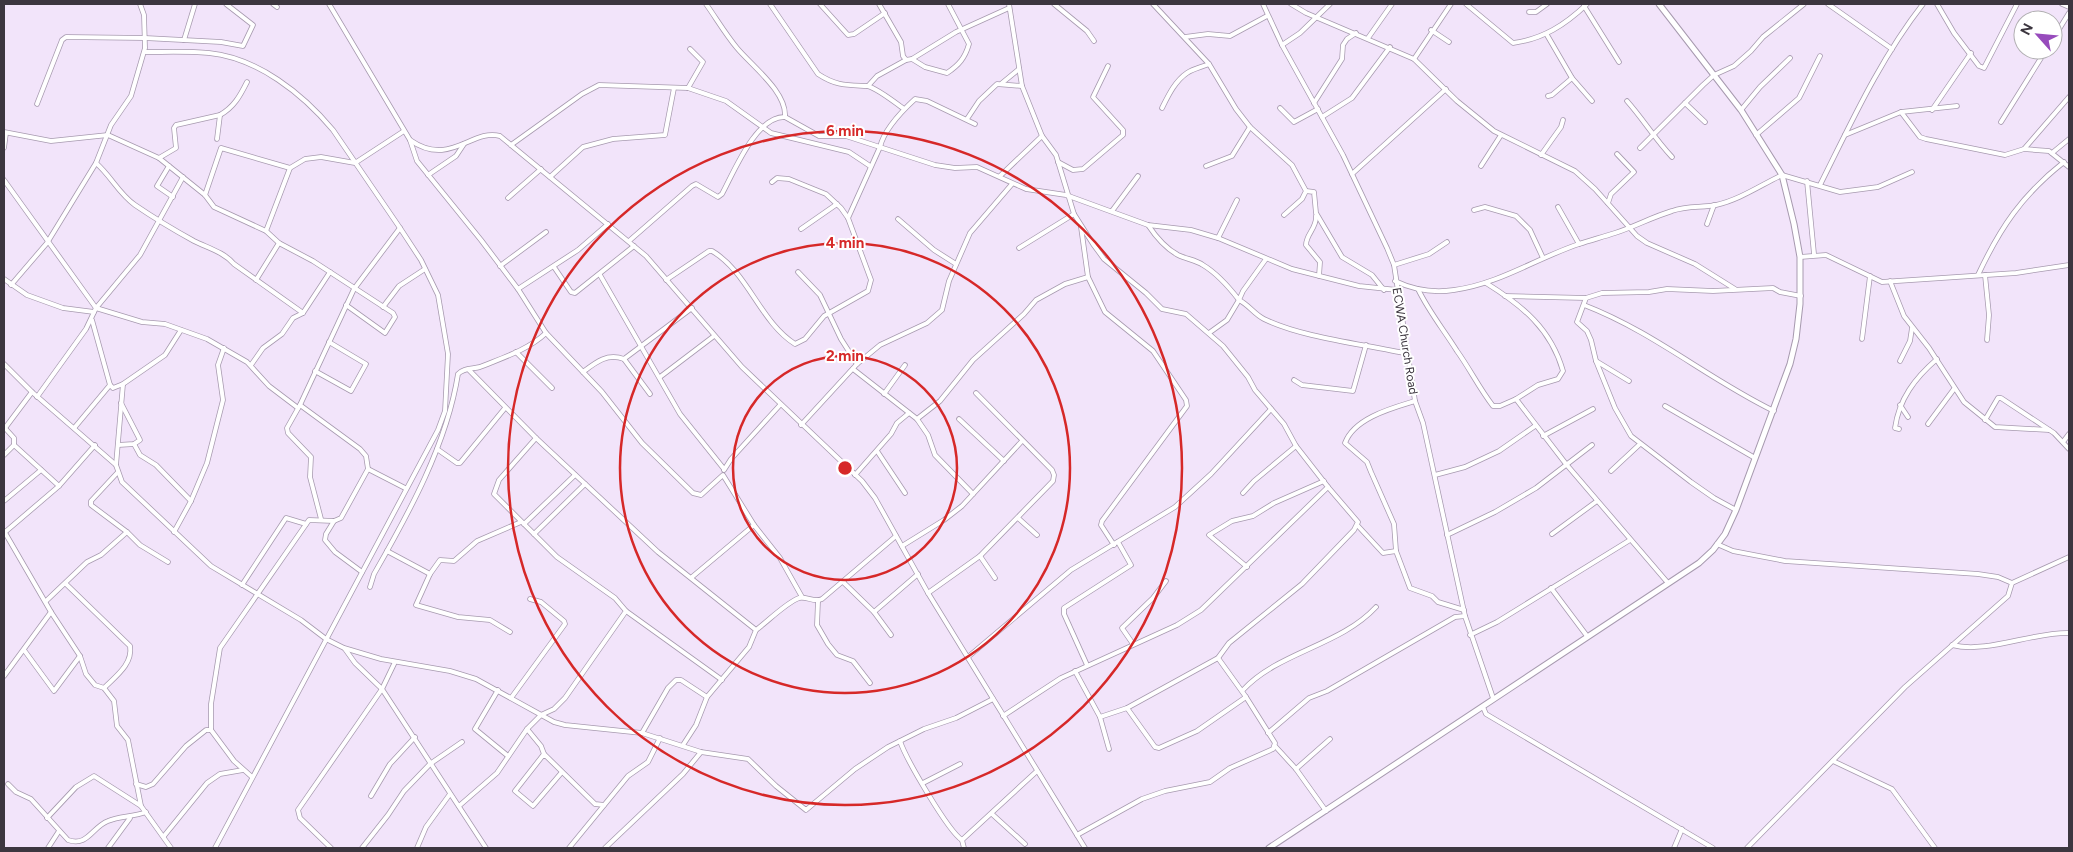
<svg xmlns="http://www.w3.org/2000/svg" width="2073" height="852" font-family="Figtree,sans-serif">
<rect width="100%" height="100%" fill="#f2e4fa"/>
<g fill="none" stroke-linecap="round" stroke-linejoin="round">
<g stroke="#a79aaf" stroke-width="5.5">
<g id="minor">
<path d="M273,4l4,3"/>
<path d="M329,4l81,136c40,28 62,-12 90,-4l146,120 96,111 120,114 13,17 53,95 157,255"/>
<path d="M706,4c10,14 20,31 31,44 15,18 50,44 48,69"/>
<path d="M770,4l48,70c18,12 29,11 49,12 8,1 29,17 37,23"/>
<path d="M820,4l28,31 6,-1 31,-21"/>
<path d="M879,4l22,38 2,14 3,4 6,-1 13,8 22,6c12,-8 18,-15 22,-29l-21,-40"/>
<path d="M1054,4l33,27 7,10"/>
<path d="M1153,4l56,60 27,45 14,18 42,38 14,26 -4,8 -18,16"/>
<path d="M1263,4l19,41 61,110 44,93 7,17 21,136 8,22 42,193 28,82"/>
<path d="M1291,4l15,9 108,46 43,42 37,30 81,40 20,18 42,47 10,7 48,21 40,25"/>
<path d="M1466,4l47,39c30,-4 52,-18 74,-39"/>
<path d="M1828,4l64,45"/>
<path d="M1937,4l17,29 25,33 5,2 33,-64"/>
<path d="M2062,4l7,3"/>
<path d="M1584,6l35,56"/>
<path d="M1529,12h7l11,-8"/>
<path d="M1431,30l18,12"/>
<path d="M1547,35l25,43 20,23"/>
<path d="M1185,37l23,-3 22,2 37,-20"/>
<path d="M1368,38l24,-34"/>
<path d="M2053,39l16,-26"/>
<path d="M184,40l11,-36"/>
<path d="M1282,45l18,-12 30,-29"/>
<path d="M145,52c21,0 43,-1 64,1 49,5 94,41 124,77l67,98 21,32 17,35 10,59 -3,57 -7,19 -223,418"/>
<path d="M912,59l44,-27 53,-24"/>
<path d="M1414,59l37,-55"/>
<path d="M247,82c-7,14 -13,25 -27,33l-44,10 -2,3 2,20 -17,10 46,37 9,12 52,24 13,12 34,18 80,52 2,4 -10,16 -39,-28"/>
<path d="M1002,83l17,-14"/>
<path d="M868,86l9,-10 29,-16"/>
<path d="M688,88l15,-26 -13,-13"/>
<path d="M1548,96l4,-1 20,-17"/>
<path d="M1627,101c16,18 28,38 45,56"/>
<path d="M1314,103l28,-44 1,-14 4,-6 9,-6"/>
<path d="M1685,103l20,19"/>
<path d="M37,104l25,-64 4,-3 79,1 76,4 22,4 10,-21 -27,-21"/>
<path d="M1162,108c6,-12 13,-27 25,-35 6,-4 15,-6 22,-9"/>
<path d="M1280,108l14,14 24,-13"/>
<path d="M1741,110l19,-23 30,-29"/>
<path d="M1932,110l39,-57"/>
<path d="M1901,112l19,25 6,2 79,16 19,-6 25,2 20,16"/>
<path d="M1322,117l30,-19 38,-51"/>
<path d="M967,119l12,-18 18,-17 25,2"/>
<path d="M2001,122l45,-72"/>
<path d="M4,132l47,9 57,-6 51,23"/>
<path d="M1756,135l43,-37 21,-42"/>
<path d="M1845,135l56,-23 56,-6"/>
<path d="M217,139l3,-24"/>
<path d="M410,140l7,21 64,79 37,49 28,44 56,59 40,51 51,50 8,2 22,-20 31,50 26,33 22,39"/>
<path d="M511,145l71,-51 17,-9 89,3 38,13 45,32 78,19 21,14"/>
<path d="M4,148l2,-15"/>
<path d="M1640,148l63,-63 11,-10 20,-9 17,-15 12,-14 41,-33"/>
<path d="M2024,149l45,-52"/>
<path d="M2052,153l17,-14"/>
<path d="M1541,155l20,-28 2,-7"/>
<path d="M1058,162l15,8 10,-1 40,-34v-5l-30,-33 15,-31"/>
<path d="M96,163c15,13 23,31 39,42 19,13 39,25 59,36 14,7 30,11 40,23l69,49"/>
<path d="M169,166l-12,20 16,11"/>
<path d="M1206,166l26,-10 18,-29"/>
<path d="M1481,166l20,-31"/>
<path d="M1352,174l94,-85"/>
<path d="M428,175l28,-19 8,-12"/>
<path d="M1000,176l42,-40"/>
<path d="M550,177l33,-30 30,-8 52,-4 9,-47"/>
<path d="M4,180l92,128 46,14 23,2 42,15 40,23 22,24 29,22"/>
<path d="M1807,181l7,73"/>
<path d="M1820,185c31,-62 60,-126 103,-181"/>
<path d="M1306,191l8,1 2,21 26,44 30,18 12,15"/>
<path d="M205,195l16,-47 69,20"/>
<path d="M508,198l33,-29"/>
<path d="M1608,203l3,-9 23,-22 -17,-18"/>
<path d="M1558,207l21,37"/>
<path d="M1474,210l11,-3 31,9 14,14 13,28"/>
<path d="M1112,211l26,-35"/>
<path d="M1316,216c1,12 -10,18 -10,29l14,17 -1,14"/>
<path d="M848,218l32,-71c4,-17 22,-36 35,-48l12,2 48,23"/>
<path d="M898,219l36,31 22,14"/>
<path d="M1707,224l7,-19"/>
<path d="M1148,225c8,12 17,23 30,30 8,4 18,5 25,10 15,9 26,22 36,35l4,-9 23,-32"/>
<path d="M1081,227l7,50 17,35 48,39 33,49 1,6 -85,115 -1,4 13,20"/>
<path d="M801,229l36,-25"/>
<path d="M266,231l24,-63 15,-9 16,-2 34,6 49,-32"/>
<path d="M1218,238l19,-38"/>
<path d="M629,241l63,-55 4,-2 22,13 4,-3c12,-22 34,-78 63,-77l34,19h27l89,29 20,3 22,-1 49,22 40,6 82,30 43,5 27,8 74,31 67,17 38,4"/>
<path d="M1019,248l55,-34"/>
<path d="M1800,257l26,-2 56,27 134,-9 53,-8"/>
<path d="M1394,265l35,-11 18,-12"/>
<path d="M500,266l46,-34"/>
<path d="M554,267l17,25 4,1 59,-47"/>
<path d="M798,272l22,23 21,44 16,25"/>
<path d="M600,275l80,139 44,55"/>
<path d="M1978,275c22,-47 44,-80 86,-113"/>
<path d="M1985,275l4,40 -2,25"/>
<path d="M4,279l23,16 36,13 31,4"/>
<path d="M256,280l23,-37"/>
<path d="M666,280l43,-29h3c36,21 48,71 83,93l10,-5 19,-23 44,-25 3,-11 -23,-62 -7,-10 -15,-14 -37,-15 -12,-1 -5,4"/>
<path d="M1395,281c19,9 39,12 59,9 45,-6 83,-32 125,-46 12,-4 24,-7 36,-11 19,-6 37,-16 57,-22 16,-6 30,-3 44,-6 23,-5 45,-20 66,-30l58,17 38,-5 34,-15"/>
<path d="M1890,281l14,35 25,32 35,54 31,25 54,3"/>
<path d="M1486,283c37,23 65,46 77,88l-5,8 -20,6 -22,14"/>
<path d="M11,285l36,-42 49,-80 15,-38 20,-29 14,-48 -1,-33 -4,-11"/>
<path d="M518,289l60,-39 30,-26"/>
<path d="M1418,289c11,23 26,41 39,62 13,18 22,37 36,55h7l16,-7 50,65 102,119"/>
<path d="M1505,296l81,2 -9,24 10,9 4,9 5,21 19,47 16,28 60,46 23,16 22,12"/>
<path d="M1586,298l16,-5 47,-1 18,-3 46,2 60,-3 7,4 21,4"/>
<path d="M1584,305c70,27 124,74 190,106"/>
<path d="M383,307l16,-21 26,-17"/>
<path d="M92,320l18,65"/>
<path d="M1209,333l18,-13 12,-20c10,5 15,14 25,19 39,19 100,25 144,35"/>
<path d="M1862,339l8,-63"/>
<path d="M516,352l36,36"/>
<path d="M624,359l26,35"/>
<path d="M1596,361l33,20"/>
<path d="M1900,361l10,-20 2,-13"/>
<path d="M4,364l28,28 84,73 6,17 89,84 90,54 25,19 18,9 37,11 69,12 26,8 78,43 11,3 77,8 59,19 47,7 28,27 30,24 49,-41 33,-22 36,-18 32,-11 37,-19"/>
<path d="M251,365l12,-17 19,-14 11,-16 10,-5 27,-41"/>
<path d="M853,369l64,50 23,-18 33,-41 51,-46 12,-14 29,-16 23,-7"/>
<path d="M315,371l36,20 15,-27 -37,-22"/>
<path d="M583,372c13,-10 24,-19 41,-13l68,-51"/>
<path d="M660,377l54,-41"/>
<path d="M1294,380l8,5 51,6 13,-46"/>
<path d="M110,385l3,3 10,-4 42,-29 16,-25"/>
<path d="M884,394l21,-29"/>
<path d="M37,397l49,-68 10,-21 44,-53 43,-78"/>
<path d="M1415,401c-23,7 -61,17 -70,42l22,19 4,10 23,52 2,27 14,37 22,8 6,6 26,8"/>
<path d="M1900,405l8,12"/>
<path d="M1665,406l90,52"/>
<path d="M917,419l11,16 7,20 38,39"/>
<path d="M959,419l45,42"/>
<path d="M1985,420l13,-22h3l53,35 15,16"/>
<path d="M1928,424l26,-35"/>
<path d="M801,425l56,-61 23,-19 47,-22 15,-13 7,-29 21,-48 42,-49"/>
<path d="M4,427l10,11v7l45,41"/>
<path d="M75,427l35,-42"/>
<path d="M5,428l27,-36"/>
<path d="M1899,429l-4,-1c4,-29 20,-50 42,-69"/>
<path d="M1543,436l50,-27"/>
<path d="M536,438l122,114 98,78 -7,17 -42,50 -11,28 -13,20"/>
<path d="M2063,442l6,-8"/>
<path d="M134,444l6,11 16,10 35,36"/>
<path d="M118,445l16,-1 6,-4 -19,-37"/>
<path d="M437,449l20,14h3l45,-55"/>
<path d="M877,451l28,42"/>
<path d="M4,455l10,-10"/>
<path d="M116,465l7,-81"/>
<path d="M368,469l37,19"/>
<path d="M724,470l7,-11 49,-54"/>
<path d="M1611,471l29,-27"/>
<path d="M118,472l-27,29v4l36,27 13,13 28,17"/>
<path d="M855,475l36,-41 6,-11 12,-10"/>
<path d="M1435,475l30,-8 34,-16 36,-25"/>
<path d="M1243,493l11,-12 42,-35"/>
<path d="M4,501l37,-31"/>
<path d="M1018,518l19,17"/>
<path d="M321,519l-11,-42 1,-20 -23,-24 -1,-5 13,-23 54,-116 46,-61"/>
<path d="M334,521l-8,13 -1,6 10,12 27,20"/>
<path d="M524,524l51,-49"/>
<path d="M1358,526l25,27 13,-2"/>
<path d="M4,531l47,81 29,44 6,18 9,11 9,3 10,13 3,25 11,14 13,66 30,42"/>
<path d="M174,532l17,-31 16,-38 16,-63 -5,-35 6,-17"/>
<path d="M4,533l55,-47 36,-41"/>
<path d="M534,534l51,-50"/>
<path d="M1552,534l45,-33"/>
<path d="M1447,535l48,-23 41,-24 56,-43"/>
<path d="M1717,544l16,7 52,10 193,13 20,3 14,6 -4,13 -103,91 -158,161"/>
<path d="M902,546l42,-26 18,-14 60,-65"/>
<path d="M387,551l43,23 10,-14 14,1 23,-20 44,-19"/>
<path d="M980,556l15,22"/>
<path d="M1247,567l-38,-32 23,-14 21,-5 21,-13 50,-22"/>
<path d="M430,574l-14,31 42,12 32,3 20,12"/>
<path d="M692,577l62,-52"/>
<path d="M843,582l31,30 17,23"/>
<path d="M2012,583l57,-26"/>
<path d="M66,584l64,62c3,18 -14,30 -26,42"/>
<path d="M242,585l44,-67 20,6"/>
<path d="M370,587l4,-13c35,-61 73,-130 84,-200 5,-6 14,-5 22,-7 22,-9 48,-17 66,-34"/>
<path d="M1551,588l36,48"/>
<path d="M928,593l52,-37 73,-75 1,-6 -2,-5 -76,-77"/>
<path d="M46,601l41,-39 14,-7 26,-23"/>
<path d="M818,601l-1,24 11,19 9,11 16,6 17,22"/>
<path d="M626,611l96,69"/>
<path d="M874,612l44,-38"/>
<path d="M756,630c11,-8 31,-28 43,-32 8,-2 15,5 23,1l74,-63"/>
<path d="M1470,635l27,-13 133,-82"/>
<path d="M1133,644l-11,-16 31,-30 13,-17"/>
<path d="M1952,645c35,9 80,-13 117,-12"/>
<path d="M345,649l10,14 27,26 104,159"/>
<path d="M24,650l30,41 26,-35"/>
<path d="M968,657l103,-87 104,-63 36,-33 60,-65"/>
<path d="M1087,665l-23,-51v-6l67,-43 -13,-23"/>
<path d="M1075,671l25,46 9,32"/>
<path d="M4,676l47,-64"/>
<path d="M498,690l-23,39 33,27"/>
<path d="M1243,690c35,-38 97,-44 133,-83"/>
<path d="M511,698l54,-74 -1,-3 -23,-19 -11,-3"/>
<path d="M1483,707l3,7 227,134"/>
<path d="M1127,708l28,39 4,1 38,-17 49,-34 -28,-39"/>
<path d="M1003,716l58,-38 116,-53 24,-15 127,-123 -32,-41 -12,-22 -29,-34 -7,-13 -25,-31 -37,-32 -24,-5 -16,-16 -42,-34 -11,-15 -19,-30 -18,-59 -14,-19 -20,-50 -13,-82"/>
<path d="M1100,717l27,-9 91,-50 11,-15 73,-59 52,-54 4,-8 -30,-35"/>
<path d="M527,729l14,17 3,8"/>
<path d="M642,733l26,-45 8,-8h5l26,17"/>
<path d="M1268,733l41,-35 18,-7 128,-74 10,-1"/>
<path d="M900,741c6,18 48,90 62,99l75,-69"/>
<path d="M1275,746l21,23 30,42"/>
<path d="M1833,761l59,28 43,59"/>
<path d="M1296,769l34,-30"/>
<path d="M562,772l-29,34 -18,-15 29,-37 51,50 9,1"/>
<path d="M252,777l-18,-16 -23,-31v-26l9,-56 89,-128 25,1 7,-3 27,-49 -2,-13 -6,-7 -60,-44"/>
<path d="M923,783l37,-19"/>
<path d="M8,784l8,8 15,7 37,41c20,7 24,-13 40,-19 11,-5 25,-4 38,-9"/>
<path d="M136,784l10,3 7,-3 33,-38 20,-16h5"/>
<path d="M371,796l19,-32 25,-27"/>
<path d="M459,806l38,-33 30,-44 14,-14 13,-6 11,-11 61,-87 -11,-13 -58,-41 -63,-63 5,-14 37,-42 -67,-68"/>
<path d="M992,814l33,30"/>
<path d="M47,818l29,-31 18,-11 47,30"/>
<path d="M1077,835l65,-36 23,-8 45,-9 20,-14 43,-19 2,-6 -29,-46"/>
<path d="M164,836l43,-53 13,-9 23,-4"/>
<path d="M962,840l2,8"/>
<path d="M48,848l11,-17"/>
<path d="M108,848l22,-30"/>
<path d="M331,848l-31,-30 -2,-8 84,-121 13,-27"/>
<path d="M362,848l26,-33 16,-24 26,-27 32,-22"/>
<path d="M417,848l9,-21 24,-33"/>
<path d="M569,848l59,-72 20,-14 12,-24"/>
<path d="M605,848l78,-74 18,-22"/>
<path d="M1674,848l8,-19"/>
</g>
</g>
<g stroke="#a79aaf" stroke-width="7">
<path id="tertiary" d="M1269,848l430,-285 14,-13 12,-16 11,-24 54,-146 6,-25 4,-35v-47l-6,-33 -12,-49 -41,-65 -82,-106"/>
</g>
<use href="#minor" stroke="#fff" stroke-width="4"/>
<use href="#tertiary" stroke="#fff" stroke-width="5"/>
</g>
<g fill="none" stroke="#d62828" stroke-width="2.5">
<circle cx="845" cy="468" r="112"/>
<circle cx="845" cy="468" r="225"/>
<circle cx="845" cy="468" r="337"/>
</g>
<g text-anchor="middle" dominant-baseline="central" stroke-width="4" stroke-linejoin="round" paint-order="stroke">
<g font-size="12" fill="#3c363f" stroke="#fff">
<text transform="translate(1405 341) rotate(81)">ECWA Church Road</text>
</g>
</g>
<circle cx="845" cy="468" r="8" fill="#d62828" stroke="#fff" stroke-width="2.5"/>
<g font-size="15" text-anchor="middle" font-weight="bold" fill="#d62828" stroke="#fff" stroke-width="4" stroke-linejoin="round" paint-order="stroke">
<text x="845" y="136">6 min</text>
<text x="845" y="248">4 min</text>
<text x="845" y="361">2 min</text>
</g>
<rect width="2073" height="852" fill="none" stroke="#3c363f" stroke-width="10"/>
<g transform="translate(2038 35) rotate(297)"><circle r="24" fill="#ffffff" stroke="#b1afb2"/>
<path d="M0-4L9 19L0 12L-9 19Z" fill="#974bbc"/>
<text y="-8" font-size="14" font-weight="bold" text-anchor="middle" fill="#3c363f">N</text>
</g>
</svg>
